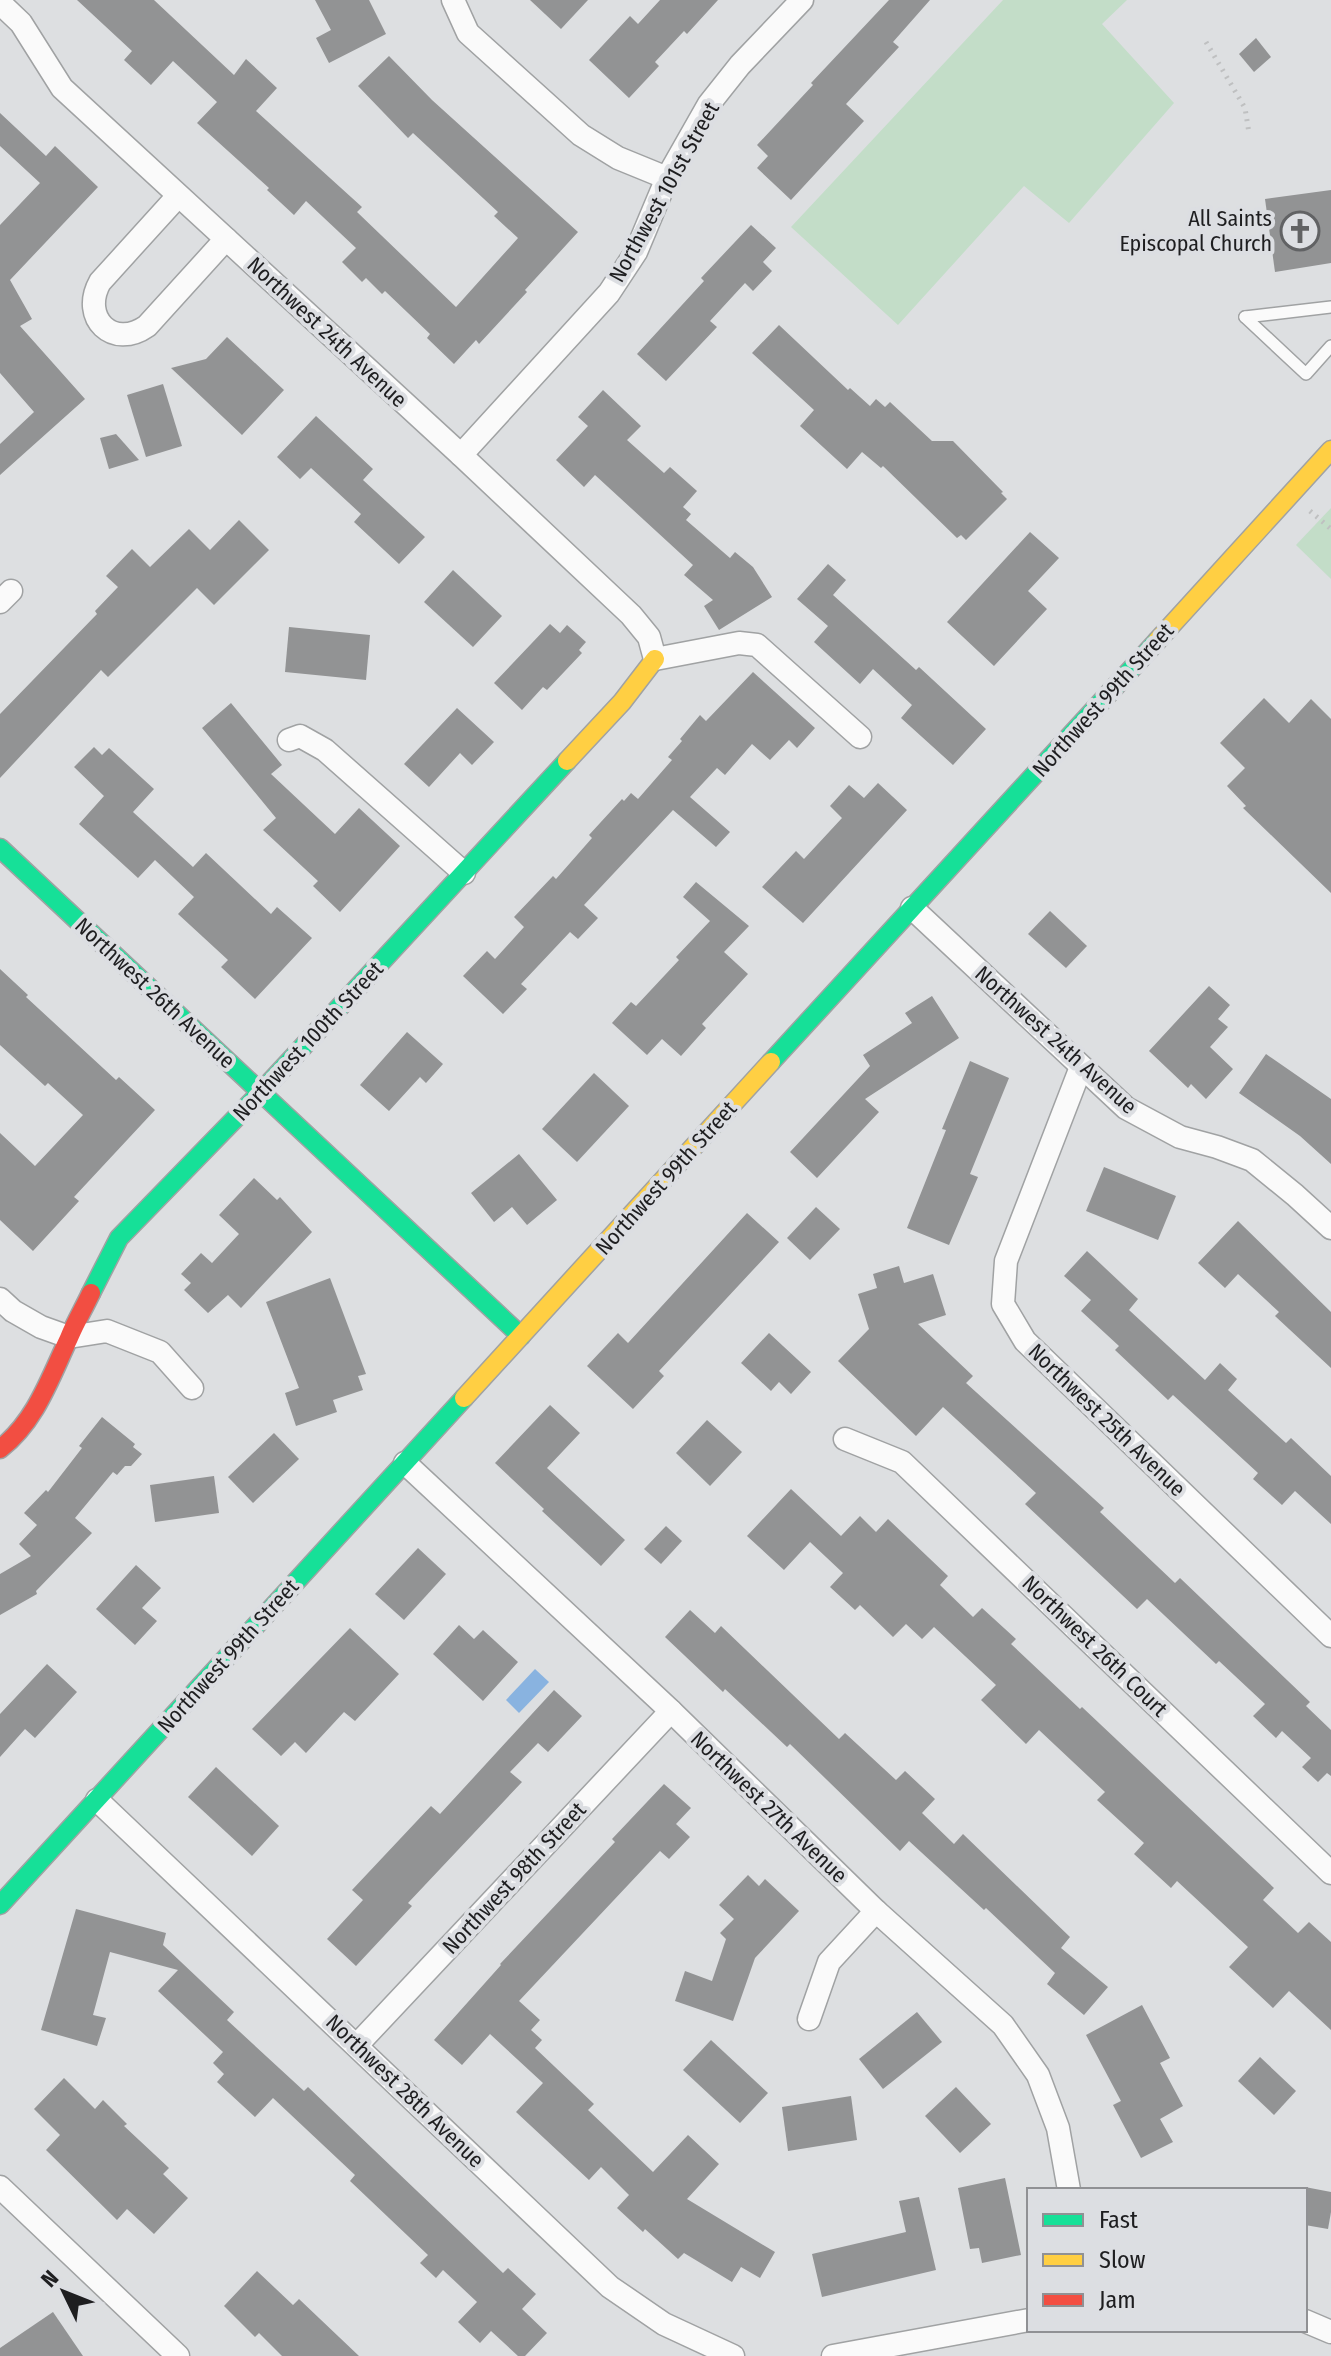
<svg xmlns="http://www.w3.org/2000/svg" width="1331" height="2356" font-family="'Fira Sans Condensed',sans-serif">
<rect width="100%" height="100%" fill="#dddfe1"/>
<g fill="#c3ddc8">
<path d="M1003,0h124l-25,24 72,79 -105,120 -45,-37 -126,139 -107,-98z"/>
<path d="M1331,508v71l-35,-34z"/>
</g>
<path fill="#89b3e0" d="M535,1669l14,13 -30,31 -13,-13z"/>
<g fill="#929394">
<path d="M77,0h77l80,75 12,-16 31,29 -21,23 106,96 -5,5 99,95 62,-69 -24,-22 4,-4 -85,-79 -5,5 -50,-52 31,-30 43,44 146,132 -53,58 2,2 -48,52 -3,-4 -22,24 -27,-26 3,-4 -45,-43 -3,3 -16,-16 -4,4 -20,-20 14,-14 -50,-47 -12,14 -27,-25 2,-2 -72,-65 20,-21 -44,-41 -22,24 -27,-25 8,-9z"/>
<path d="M315,0h54l17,34 -57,29 -13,-25 15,-8z"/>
<path d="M530,0h58l-27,29z"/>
<path d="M660,0h58l-31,34 -3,-3 -29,31 4,4 -30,32 -40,-38 41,-44 8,8z"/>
<path d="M889,0h41l-37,42 6,5 -53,57 18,17 -73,79 -34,-32 11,-12 -11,-11 56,-60 -2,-2z"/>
<path d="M1256,38l15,19 -17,15 -15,-18z"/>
<path d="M0,113l46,43 9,-10 43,41 -88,93 22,39 -12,7 65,73 -85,76v-31l34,-32 -34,-39v-148l40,-42 -40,-37z"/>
<path d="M1331,190v73l-56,9 -10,-73z"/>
<path d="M751,225l25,23 -13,14 9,9 -19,20 -8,-8 -35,38 7,6 -51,54 -29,-27 67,-73 -3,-3z"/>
<path d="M779,325l69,65 2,-2 20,18 6,-7 9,8 5,-5 42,39h21l50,51 -2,1 6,6 -41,41 -5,-5 -4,3 -74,-72 -2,2 -19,-16 -15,17 -47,-43 14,-16 -62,-57z"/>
<path d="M227,337l57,53 -42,45 -71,-67 35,-9z"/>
<path d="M163,384l19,62 -36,11 -19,-62z"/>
<path d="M603,390l38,36 -14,14 37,33 6,-6 27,24 -14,16 8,7 -5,6 44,38 5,-6 18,15 19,30 -53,33 -15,-24 9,-6 -29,-25 9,-10 -98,-90 -11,12 -28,-27 32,-34 -10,-9z"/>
<path d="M316,416l57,53 -10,11 62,57 -26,27 -45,-42 7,-8 -50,-46 -11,11 -23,-22z"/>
<path d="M116,434l23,26 -30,9 -9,-31z"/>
<path d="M239,520l30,30 -55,55 -17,-17 -89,89 -7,-7 -101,108v-64l97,-100 -2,-3 23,-24 -12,-11 26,-27 18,18 39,-38 21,21z"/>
<path d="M1030,532l29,26 -31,33 19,18 -53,57 -47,-44z"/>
<path d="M828,564l18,16 -13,15 83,75 3,-3 67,62 -33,36 -52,-47 11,-13 -39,-36 -13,15 -46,-42 14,-16 -31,-27z"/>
<path d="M453,570l49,46 -29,31 -49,-45z"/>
<path d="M550,624l10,9 7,-8 19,17 -7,8 3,3 -35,37 -4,-3 -21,23 -28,-27z"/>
<path d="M289,627l81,8 -4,45 -81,-8z"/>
<path d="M753,672l62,56 -18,20 -8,-8 -19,20 -18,-16 -27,31 -8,-7 -27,29 40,35 -14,15 -43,-37 -89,95 14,13 -20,21 -8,-7 -49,52 6,5 -24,25 -40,-38 24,-25 8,8 29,-32 -10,-10 39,-41 3,3 36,-41 -3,-3 33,-36 2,2 7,-8 7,6 34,-39 -4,-3 14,-16 -2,-2 20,-24 6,6z"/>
<path d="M1264,698l25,25 22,-24 20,20v174l-88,-85 3,-2 -19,-20 18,-18 -25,-25z"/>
<path d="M231,703l51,62 -11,9 64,60 24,-26 41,38 -60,66 -27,-26 5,-5 -55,-51 13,-12 -74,-90z"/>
<path d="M457,708l37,34 -22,23 -12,-12 -31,34 -25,-23z"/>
<path d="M94,747l8,8 7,-7 45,41 -21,23 60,55 13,-14 65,61 6,-7 35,31 -57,61 -34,-32 7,-7 -50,-46 16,-17 -39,-37 -17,18 -59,-54 25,-28 -30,-29z"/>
<path d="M878,783l29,27 -104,113 -41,-36 34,-36 8,8 38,-41 -12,-12 19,-21 15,13z"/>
<path d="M696,882l53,44 -25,26 24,22 -46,50 4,4 -25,28 -19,-17 -15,16 -35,-32 19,-21 5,4 43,-46 -3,-3 34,-36 -27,-24z"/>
<path d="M1050,911l37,35 -21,22 -38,-34z"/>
<path d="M0,969l28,26 -2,2 90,83 3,-3 36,33 -81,87 5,4 -46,50 -33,-31v-87l35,33 48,-51 -35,-32 -3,3 -45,-41z"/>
<path d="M1209,986l21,19 -12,14 10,8 -18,20 23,22 -27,30 -15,-15 -3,4 -39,-37z"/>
<path d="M932,996l27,42 -94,61 14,13 -62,66 -27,-26 80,-86 -7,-11 49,-32 -7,-10z"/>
<path d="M407,1032l36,32 -17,19 -6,-6 -31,34 -29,-26z"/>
<path d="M1266,1054l65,45v65l-31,-28 -61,-43z"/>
<path d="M970,1061l39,17 -39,96 8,3 -29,68 -42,-17 39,-98 -4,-1z"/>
<path d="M594,1073l35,33 -52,56 -35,-33z"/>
<path d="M519,1154l38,46 -30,25 -15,-18 -18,15 -23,-29z"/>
<path d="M1104,1167l72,29 -18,44 -72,-29z"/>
<path d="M254,1178l23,22 3,-3 32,35 -71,76 -13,-13 -20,18 -24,-23 7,-7 -10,-9 20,-21 11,10 27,-29 -20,-19z"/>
<path d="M816,1207l24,22 -30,31 -23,-22z"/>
<path d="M747,1213l32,29 -120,129 5,5 -31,33 -46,-43 31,-33 10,10z"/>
<path d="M1238,1221l93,91v56l-56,-52 4,-4 -41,-38 -13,14 -27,-25z"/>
<path d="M1087,1251l51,48 -9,11 76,70 15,-17 17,16 -9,11 58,53 5,-5 40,38v48l-36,-33 -13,14 -29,-26 5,-6 -85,-78 -5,5 -53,-50 4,-4 -38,-35 10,-11 -27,-24z"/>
<path d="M899,1266l5,17 29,-9 13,41 -28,9 55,52 -7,7 138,125 -4,4 75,71 5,-5 130,124 -4,4 25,24v46l-4,-3 -9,9 -16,-15 9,-9 -29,-27 -6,7 -23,-22 12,-12 -46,-43 -3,3 -69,-65 -10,10 -112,-105 11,-11 -93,-86 -27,29 -78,-75 31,-32 -11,-35 19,-6 -4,-14z"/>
<path d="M330,1278l36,96 -8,2 5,14 -30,10 4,12 -41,14 -11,-33 14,-5 -33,-86z"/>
<path d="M769,1333l42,39 -20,22 -12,-12 -8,9 -30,-28z"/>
<path d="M550,1405l30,28 -33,35 78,72 -24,26 -59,-55 2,-2 -49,-46z"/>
<path d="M102,1417l33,27 -2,3 9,7 -11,12h-6l-8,9 -4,-3 -38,46 17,15 -56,58 1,3 -37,21v-41l31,-18 -12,-12 18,-19 -13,-12 22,-23 2,2 34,-44 -3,-2z"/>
<path d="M707,1420l35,32 -32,34 -34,-33z"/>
<path d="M274,1433l25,26 -46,44 -25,-26z"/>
<path d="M214,1476l5,37 -64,9 -5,-37z"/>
<path d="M791,1489l50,47 19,-20 16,16 12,-13 60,57 -8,9 33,32 9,-9 34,31 -5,5 69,65 2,-2 192,181 -11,12 35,33 11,-11 22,20v88l-42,-39 -16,17 -44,-41 19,-20 -71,-66 -6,7 -37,-34 10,-11 -47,-43 8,-8 -66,-62 -13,14 -45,-44 15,-15 -62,-58 -12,12 -16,-15 -13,13 -33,-32 -5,5 -25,-23 13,-14 -33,-31 -26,28 -37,-34z"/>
<path d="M666,1526l16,15 -21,23 -17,-15z"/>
<path d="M418,1548l28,26 -42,46 -29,-26z"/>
<path d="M136,1565l25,23 -19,20 15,13 -22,24 -39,-36z"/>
<path d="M690,1610l25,23 6,-7 118,113 6,-6 51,47 9,-9 30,28 -13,14 32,31 9,-10 107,103 -9,11 47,39 -24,28 -37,-31 8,-11 -69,-65 -2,2 -75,-69 -9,10 -110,-107 -3,3 -62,-58 -2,3 -58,-55z"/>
<path d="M459,1625l15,14 9,-9 35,32 -35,39 -50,-47z"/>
<path d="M350,1628l49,46 -44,47 -11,-9 -38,41 -11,-11 -14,14 -29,-27z"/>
<path d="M47,1664l30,28 -42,46 -10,-9 -25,28v-43z"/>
<path d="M554,1690l28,26 -34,36 -10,-9 -28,29 12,10 -114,121 4,3 -56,60 -29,-27 36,-39 -11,-10 79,-84 9,8z"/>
<path d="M216,1767l63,59 -27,30 -64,-59z"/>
<path d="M664,1784l27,24 -15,16 14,13 -21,22 -9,-8 -141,150 21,19 -9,10 11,10 -7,8 59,56 -6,6 65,62 35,-37 31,29 -32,35 88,53 -15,26 -19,-11 -9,15 -48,-29 -6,6 -33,-30 -2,3 -26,-24 12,-13 -28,-28 -12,13 -73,-68 27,-29 -53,-49 -28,31 -28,-25 67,-75 -1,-1 115,-122 -3,-3z"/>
<path d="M748,1875l11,11 6,-7 34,32 -44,47 -22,63 -58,-20 10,-30 27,10 14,-42 -6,-6 14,-14 -15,-14z"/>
<path d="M76,1909l90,24 -3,12 71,67 -7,8 77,71 4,-4 195,186 5,-5 28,26 -14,15 25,24 -22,23h-7l-27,-25 -11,12 -22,-21 19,-20 -34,-32 -7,8 -16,-15 8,-8 -78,-74 5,-6 -82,-77 -18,19 -38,-35 7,-8 -11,-11 10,-11 -65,-61 20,-21 -68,-18 -17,63 13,3 -9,28 -56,-16z"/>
<path d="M1142,2005l28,53 -10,5 23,43 -23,13 13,23 -32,16 -28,-53 8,-4 -35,-66z"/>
<path d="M917,2012l25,30 -59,47 -24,-30z"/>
<path d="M711,2040l57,53 -28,30 -57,-53z"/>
<path d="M1260,2057l36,34 -22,24 -36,-34z"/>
<path d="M64,2078l31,31 8,-9 24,24 -3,2 45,42 -6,6 25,24 -34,36 -27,-25 -10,11 -71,-70 14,-15 -26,-26z"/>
<path d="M956,2087l35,37 -31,29 -35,-37z"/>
<path d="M851,2096l6,44 -69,11 -6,-44z"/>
<path d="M1005,2178l16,77 -39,8 -3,-15 -9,1 -12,-61z"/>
<path d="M1305,2187l26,5v20l-3,17 -23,-4z"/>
<path d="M919,2197l17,73 -114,27 -10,-43 94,-22 -7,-31z"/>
<path d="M257,2271l36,34 6,-6 60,57h-77l-23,-23 -4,4 -31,-31z"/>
<path d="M53,2312l30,44h-83v-8z"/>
</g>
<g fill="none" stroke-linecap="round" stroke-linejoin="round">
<g stroke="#a0a2a3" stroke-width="14">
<g id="lane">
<path d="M1245,317l61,57 25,-28"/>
<path d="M1245,317l86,-10"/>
</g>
</g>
<g stroke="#a0a2a3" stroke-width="25">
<g id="street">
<path d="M453,0l15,33 113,102 37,23 49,20"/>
<path d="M0,3l21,20 41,65 399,367 170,160 18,22 6,22 84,-16 18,2 103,92"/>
<path d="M178,196l-78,86c-20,36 13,68 47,44l79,-87"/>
<path d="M461,455l148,-162 27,-41 31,-74 42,-74 31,-39 62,-65"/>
<path d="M0,602l11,-11"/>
<path d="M289,740l11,-4 25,14 139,123"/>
<path d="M912,908l214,200 54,29 37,10 35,13 43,35 36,33"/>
<path d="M1081,1067l-75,194 -3,43 22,37 306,295"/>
<path d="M0,1299l13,12 28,16 28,10 38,-6 53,21 32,36"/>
<path d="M845,1439l57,23 429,411"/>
<path d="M405,1463l266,248 205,200 127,114 35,50 20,53 11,62"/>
<path d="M97,1800l513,487 54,37 69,32"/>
<path d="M809,2019l20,-57 47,-51"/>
<path d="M357,2045l314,-334"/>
<path d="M0,2187l178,169"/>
<path d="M1305,2321l26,11"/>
<path d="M833,2356l196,-36"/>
</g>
</g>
<g stroke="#a0a2a3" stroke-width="21">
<g id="fast">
<path d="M0,848l521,488"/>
<path d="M771,1062l386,-421"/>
<path d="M91,1293l28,-55 142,-146 306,-331"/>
<path d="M0,1905l464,-507"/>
</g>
</g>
<g stroke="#a0a2a3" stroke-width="21">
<g id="slow">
<path d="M1157,641l174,-191"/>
<path d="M567,761l55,-59 33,-43"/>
<path d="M464,1398l307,-336"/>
</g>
</g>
<g stroke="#a0a2a3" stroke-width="21">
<path id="jam" d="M0,1449c36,-28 50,-71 69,-111 6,-15 15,-30 22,-45"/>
</g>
<g stroke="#bfc0c1" stroke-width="5" stroke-dasharray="2 6" stroke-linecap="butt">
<path d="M1206,42l39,66 4,25"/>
<path d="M1310,511l21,18"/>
</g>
<use href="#lane" stroke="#fafafa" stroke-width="11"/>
<use href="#street" stroke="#fafafa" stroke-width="22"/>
<use href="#fast" stroke="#16e098" stroke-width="18"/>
<use href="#slow" stroke="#ffcf43" stroke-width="18"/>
<use href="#jam" stroke="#f24e42" stroke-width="18"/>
</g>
<defs>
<g id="church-ring" transform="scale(2)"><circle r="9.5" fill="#dcdee2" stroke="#616264" stroke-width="1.5"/><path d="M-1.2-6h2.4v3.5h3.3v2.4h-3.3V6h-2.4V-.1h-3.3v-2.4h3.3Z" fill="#616264"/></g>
</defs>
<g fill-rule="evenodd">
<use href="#church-ring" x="1300" y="231"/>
</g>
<g text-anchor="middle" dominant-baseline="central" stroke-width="8" stroke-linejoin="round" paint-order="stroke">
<g font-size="22" fill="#1e1e20" stroke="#dcdee2">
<text transform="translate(664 192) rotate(-61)">Northwest 101st Street</text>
<text transform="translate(327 332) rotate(43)">Northwest 24th Avenue</text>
<text transform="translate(1103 700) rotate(-48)">Northwest 99th Street</text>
<text transform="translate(155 993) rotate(43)">Northwest 26th Avenue</text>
<text transform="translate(1056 1040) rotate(42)">Northwest 24th Avenue</text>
<text transform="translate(308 1041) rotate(-47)">Northwest 100th Street</text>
<text transform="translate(666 1178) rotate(-48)">Northwest 99th Street</text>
<text transform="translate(1107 1420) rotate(44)">Northwest 25th Avenue</text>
<text transform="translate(1095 1646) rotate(44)">Northwest 26th Court</text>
<text transform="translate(228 1656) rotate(-48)">Northwest 99th Street</text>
<text transform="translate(769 1807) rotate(44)">Northwest 27th Avenue</text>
<text transform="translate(514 1878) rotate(-47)">Northwest 98th Street</text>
<text transform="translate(405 2091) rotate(44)">Northwest 28th Avenue</text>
</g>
<g font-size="22" fill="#1e1e20" stroke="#dcdee2" text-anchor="end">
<text x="1272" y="218">All Saints<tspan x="1272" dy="25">Episcopal Church</tspan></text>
</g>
</g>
<rect x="1027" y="2188" width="280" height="144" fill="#dcdee2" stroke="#909194" stroke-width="2"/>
<rect x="1043" y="2214" width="40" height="12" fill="#16e098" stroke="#909194" stroke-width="2"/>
<text x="1099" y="2228" font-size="24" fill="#1e1e20">Fast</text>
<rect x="1043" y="2254" width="40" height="12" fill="#ffcf43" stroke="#909194" stroke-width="2"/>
<text x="1099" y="2268" font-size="24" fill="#1e1e20">Slow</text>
<rect x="1043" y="2294" width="40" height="12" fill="#f24e42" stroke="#909194" stroke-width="2"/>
<text x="1099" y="2308" font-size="24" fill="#1e1e20">Jam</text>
<g transform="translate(64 2292) rotate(313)" stroke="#dcdee2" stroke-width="6" paint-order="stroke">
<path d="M0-6L14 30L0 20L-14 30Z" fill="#1e1e20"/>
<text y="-12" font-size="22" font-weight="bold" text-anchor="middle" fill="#1e1e20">N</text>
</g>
</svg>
